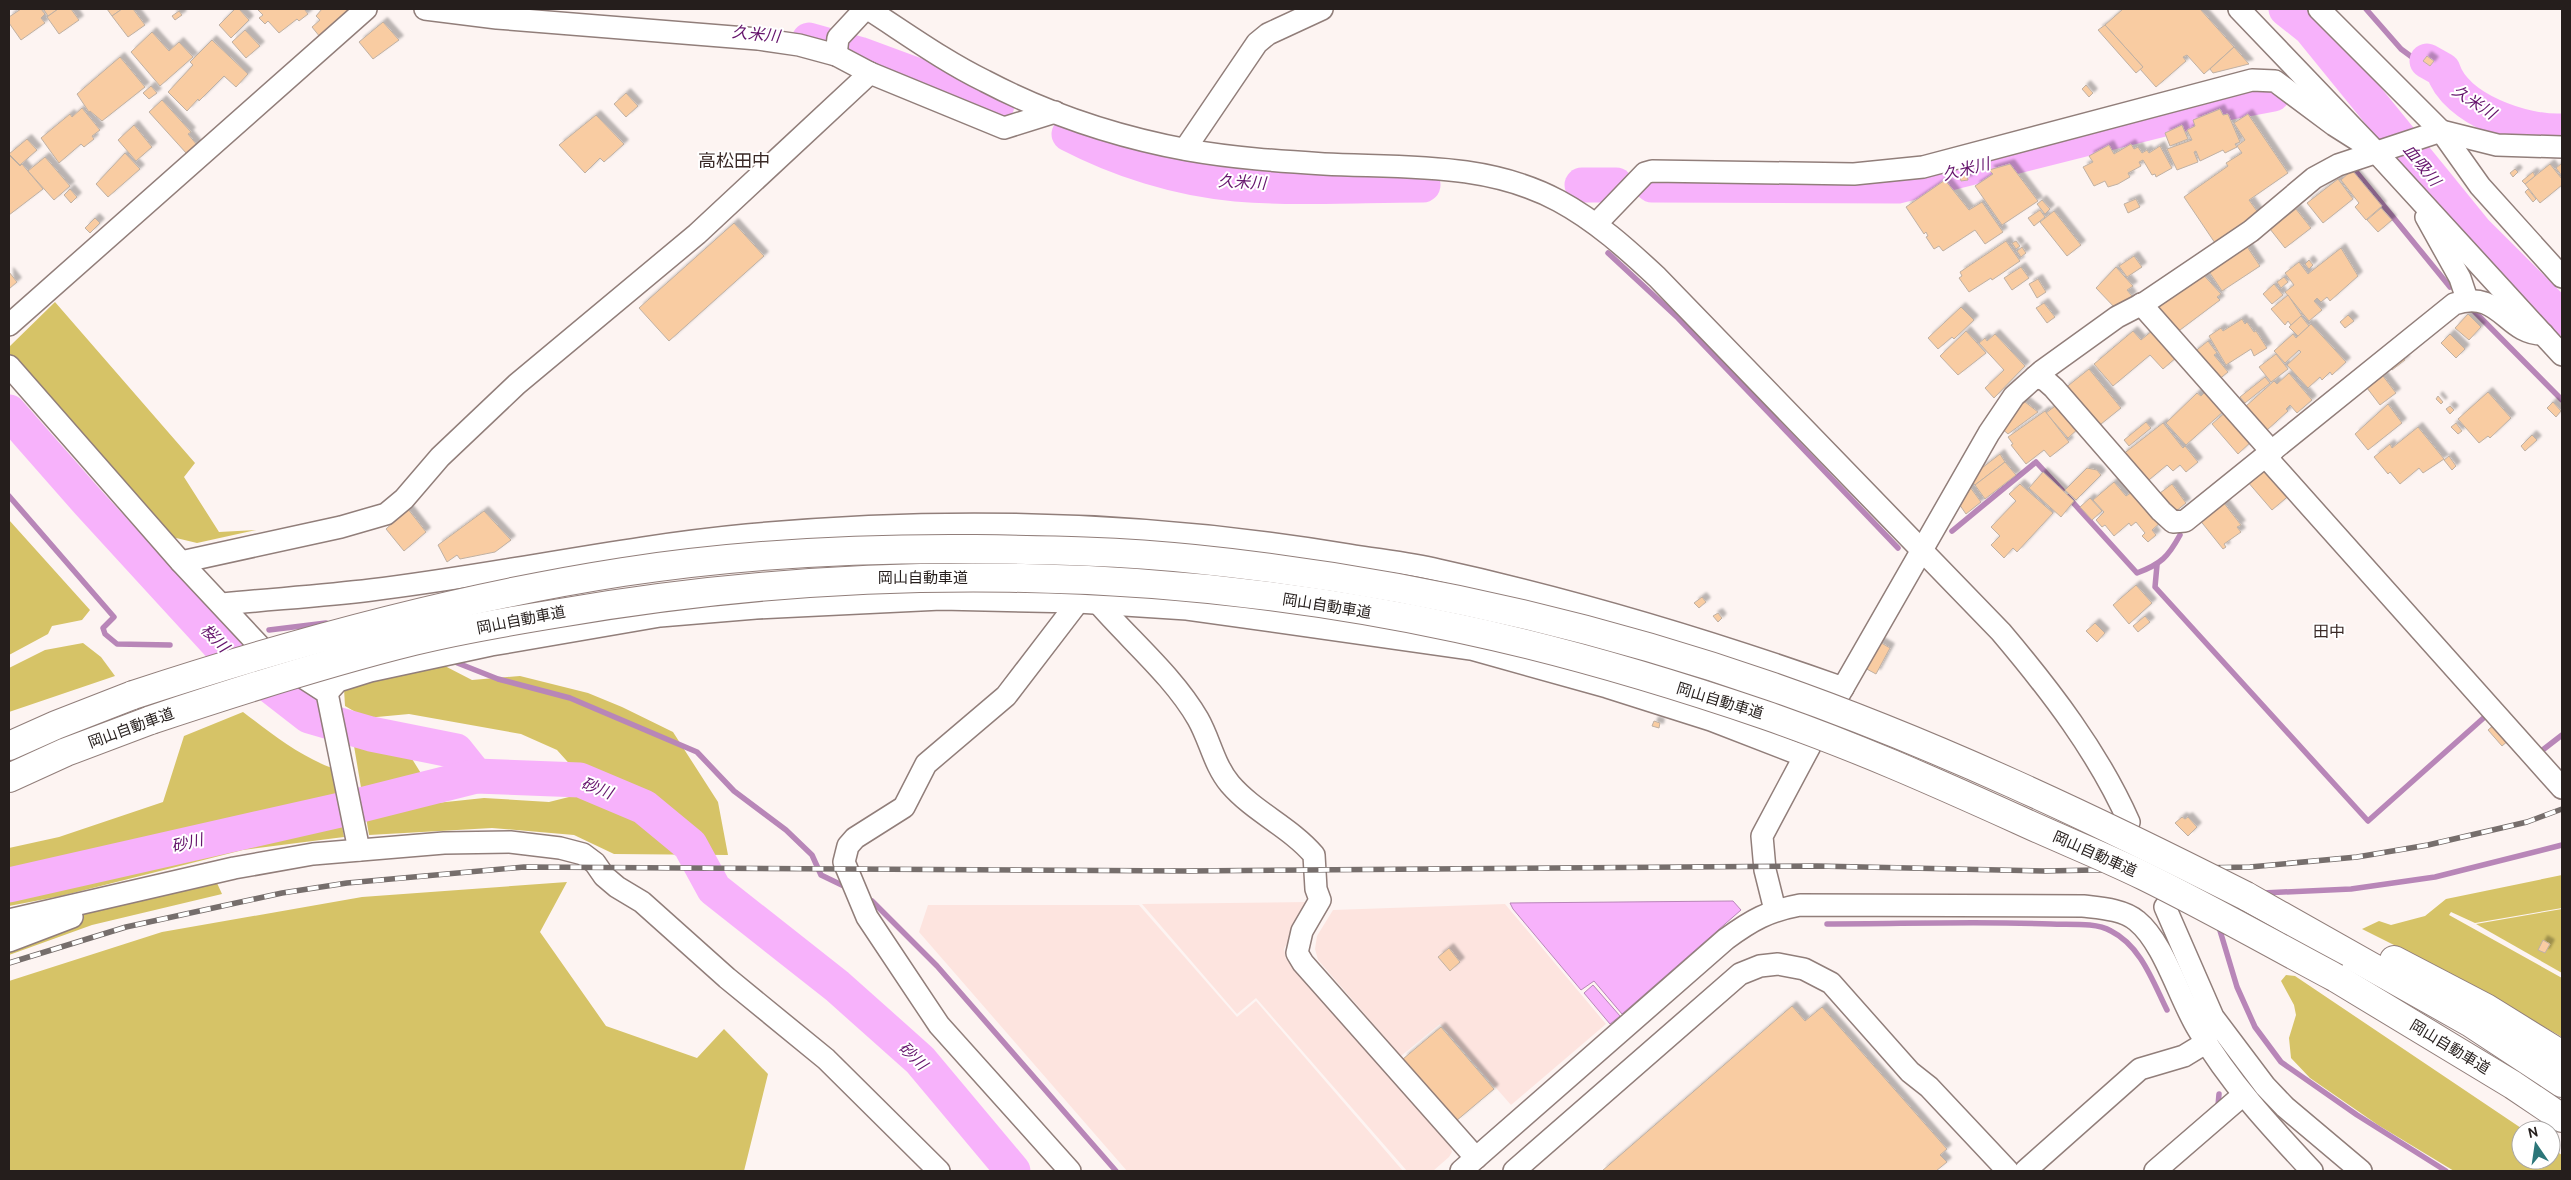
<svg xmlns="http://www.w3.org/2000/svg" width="2571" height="1180" font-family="Cabin,'Noto Sans JP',sans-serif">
<defs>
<filter id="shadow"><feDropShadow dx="4.5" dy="-4.5" stdDeviation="1" flood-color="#0004"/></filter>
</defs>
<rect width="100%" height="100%" fill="#fdf4f2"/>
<g fill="#fde4df">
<path d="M1308,902l-24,47 2,10 164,186 2,7 -3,5 -16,14h-26l-151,-173 -19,16 -95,-110z"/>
<path d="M1505,904l101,120 -95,81 -71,-81 -39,32 -83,-96 -3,-11 2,-13 16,-26z"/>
<path d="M928,905h211l98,112 19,-16 147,170h-276l-208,-239z"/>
</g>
<g fill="#d6c367">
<path d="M55,302l140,161 -11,14 35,55 37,-2 -59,13 -25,-6 -163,-182v-8z"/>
<path d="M9,520l81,90 -8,10 -30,6 -4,8 -39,21z"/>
<path d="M83,643l18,14 14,19 -106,36v-44l36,-18z"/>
<path d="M439,663l33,17 48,-4 68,17 34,14 51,25 45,70 10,53 -114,-1 -40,-19 -82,-7 -123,7 -16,-95 56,14 13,21 5,29 57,-6 65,4 36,-9 -10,-23 -18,-20 -36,-16 -112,-20 -43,4 -21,-12 -1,-17z"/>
<path d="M243,712c28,21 56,44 89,56l12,69 -101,13 -182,46 -52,10v-58l50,-11 104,-35 21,-66z"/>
<path d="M2562,875v33l-87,15 -24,-11 -2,3 113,63v59l-122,-69 -78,-39 17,-8 12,4 34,-9 21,-17z"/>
<path d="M567,882l-27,50 66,94 91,32 27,-29 44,45 -24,97h-735v-190l153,-49 200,-35z"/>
<path d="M217,883l5,11 -130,31 -83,30v-24z"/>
<path d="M2562,909v64l-86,-49z"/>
<path d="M2286,975l9,1 229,154h-3v30h30v-12l11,7v16h-108l-76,-46 -68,-47 -19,-20 -2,-20 7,-23 -2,-10 -13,-24z"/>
</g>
<g fill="#f7b2fb" stroke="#b886b8">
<path d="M1733,901l8,9 -119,104 -28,-33 -13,9 -68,-81 -3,-6z"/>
<path d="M1593,985l27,31 -10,8 -26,-31z"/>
</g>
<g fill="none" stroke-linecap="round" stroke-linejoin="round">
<g stroke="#b886b8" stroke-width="5.5">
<path d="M2366,9l35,40 46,34"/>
<path d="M2267,95l6,2 11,-1"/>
<path d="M2353,168l97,119"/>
<path d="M1608,253l70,65 220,230"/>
<path d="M2470,307l92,93"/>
<path d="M9,496l105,121 -11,11 2,6 12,10 53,1"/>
<path d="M2068,497l69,76c24,-9 31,-16 43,-38"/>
<path d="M1952,531l84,-69 26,28"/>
<path d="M2157,565l-2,22 213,234 120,-107"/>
<path d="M269,630l57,-7"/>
<path d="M455,662l43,17 72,19 127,54 37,39 52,39 26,25 9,20 27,13"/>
<path d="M2540,752l22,-17"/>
<path d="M2263,893l88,-4 84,-12 127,-32"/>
<path d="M872,901l65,65 179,205"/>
<path d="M1827,924c74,0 149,-3 224,0 18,1 44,-2 60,7 30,15 42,51 56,79"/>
<path d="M2218,924l19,63 18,40 26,35 76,53 89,56"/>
<path d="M2218,1106l1,-12"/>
</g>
<g stroke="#f7b2fb" stroke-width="35">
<path d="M2286,9l24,19 165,203 87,87"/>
<path d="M809,40l50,14 138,51"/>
<path d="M2427,61l16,9c12,39 81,63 119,61"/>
<path d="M1069,134c50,26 109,45 167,50 62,5 125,1 187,1"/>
<path d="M1582,185h34"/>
<path d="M1652,185l246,1 333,-84 42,-8"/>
<path d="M9,412l80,91 132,144 52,41 36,28 62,18 85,17 20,25"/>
<path d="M9,885l340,-77 127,-32 104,4 64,27 46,38 24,44 123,97 83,74 93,111"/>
</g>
</g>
<g fill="#f9cca2" stroke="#bfb0a3" filter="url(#shadow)">
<path d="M21,9h20l4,5 -4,4 4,5 -24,17 -12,-17v-6z"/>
<path d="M47,9h11l-10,7 -4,-6z"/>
<path d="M58,9h13l8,11 -20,14 -12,-17z"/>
<path d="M107,9h15l-10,7z"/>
<path d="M122,9h11l12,16 -17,12 -16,-21z"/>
<path d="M235,9h4l10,11 -18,18 -12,-13z"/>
<path d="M257,9h50l-2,1 3,4 -9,7 -2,-2 -18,14 -11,-12 -3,3 -6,-6 4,-3z"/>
<path d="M322,9h29l-31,28 -8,-10 8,-7 -4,-4z"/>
<path d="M2123,9h77l34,38 -30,27 -17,-19 -4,2 3,4 -30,26 -16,-18 3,-2 -38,-42z"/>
<path d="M179,11l3,4 -7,5 -3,-4z"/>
<path d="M383,22l16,18 -26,19 -14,-17z"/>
<path d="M2105,25l38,42 -7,6 -38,-43z"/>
<path d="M245,30l15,16 -14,12 -14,-16z"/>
<path d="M152,32l17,19 10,-9 14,15 -33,29 -29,-34z"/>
<path d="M212,40l36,34 -12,13 -12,-11 -25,25 -1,-2 -11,12 -19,-19 25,-27 -3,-3z"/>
<path d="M2234,47l15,17 -36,9 -3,-4z"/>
<path d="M2427,56l7,5 -4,5 -7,-5z"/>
<path d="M120,57l25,30 -43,34 -12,-10 -1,1 -12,-18z"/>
<path d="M2086,85l7,8 -4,4 -7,-8z"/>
<path d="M151,86l6,7 -8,6 -6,-6z"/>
<path d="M626,93l12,13 -12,11 -12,-13z"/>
<path d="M162,100l29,32 -3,2 9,11 -10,9 -38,-42z"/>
<path d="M82,108l18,22 -8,6 2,3 -10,8 -3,-3 -22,19 -18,-25 29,-24 2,3z"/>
<path d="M2220,109l3,6 5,-1 12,28 -5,2 2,3 -12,6 -2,-3 -23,11 -4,-10 -2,1 4,10 -21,8 -10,-21 25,-9 -5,-10 8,-4 -2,-6z"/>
<path d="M2248,114l40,59 -39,27 10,14 -44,29 -31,-46 44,-31 -2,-3 16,-10 -5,-7 8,-6 -11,-17z"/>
<path d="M596,115l28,29 -20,18 -4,-4 -15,15 -26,-28z"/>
<path d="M134,125l18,22 -16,14 -18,-21z"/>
<path d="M2182,125l6,14 -18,7 -5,-13z"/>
<path d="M27,139l10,11 -17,15 -11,-11z"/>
<path d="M2131,144l3,5 4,-2 4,6 5,-3 2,3 11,-7 12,22 -16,9 -1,-3 -3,1 -9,-15 -4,2 2,4 -13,7 2,4 -12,7 -10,3 -3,-6 -11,5 -11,-19 10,-5 -4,-6 20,-11 5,9z"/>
<path d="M125,153l15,16 -32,28 -12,-13z"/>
<path d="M9,155l11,11 2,-2 21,25 -34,26z"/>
<path d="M45,157l25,29 -16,14 -26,-29z"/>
<path d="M2562,163v13l-6,-8z"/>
<path d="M2010,164l28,37 -36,24 -27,-39 18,-12 -4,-4z"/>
<path d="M2550,164l12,15v6l-22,18 -15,-19z"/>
<path d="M2515,169l3,3 -5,5 -3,-4z"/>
<path d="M2352,170l30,36 -16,14 -11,-13 4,-4 -18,-23z"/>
<path d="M2533,172l2,4 -10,8 -3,-3z"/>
<path d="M1967,175l1,5 -7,1 -1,-5z"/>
<path d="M2338,179l15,20 -30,24 -16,-20z"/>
<path d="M1945,180l24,30 13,-8 21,30 -18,12 -10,-14 -32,21 -4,-5 -5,3 -8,-12 2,-1 -2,-4 -2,2 -18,-27z"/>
<path d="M70,189l7,8 -6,6 -7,-8z"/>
<path d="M2528,189l8,10 -3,3 -8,-10z"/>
<path d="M2136,199l4,8 -12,6 -4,-9z"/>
<path d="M2042,200l8,9 -5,5 -8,-10z"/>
<path d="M2381,208l11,12 -14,12 -11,-12z"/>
<path d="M2296,209l15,19 -26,20 -15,-19z"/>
<path d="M2040,210l5,7 -11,9 -6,-8z"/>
<path d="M2054,211l27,34 -14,11 -27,-34z"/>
<path d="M95,218l5,5 -10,10 -5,-5z"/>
<path d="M734,223l30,33 -95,85 -30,-33z"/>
<path d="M2006,241l14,20 -28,19 -1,-2 -22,14 -10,-14 3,-2 -2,-4z"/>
<path d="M2016,241l4,5 -4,3 -4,-6z"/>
<path d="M2246,245l14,21 -38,25 -14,-21z"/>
<path d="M2022,247l4,6 -5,4 -4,-6z"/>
<path d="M2341,248l17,28 -28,25 -3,-4 -6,5 -4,-4 -3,3 8,9 -13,11 -24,-29 9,-7 -9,-12 14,-11 9,12z"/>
<path d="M2134,256l8,11 -15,10 -8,-11z"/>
<path d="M2309,260l4,5 -4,4 -4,-5z"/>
<path d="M2021,267l8,11 -17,12 -8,-12z"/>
<path d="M2116,267l17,19 -6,4 5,6 -15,14 -21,-22z"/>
<path d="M2200,271l21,23 -4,3 3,3 -44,33 -24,-27z"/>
<path d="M9,272l8,10 -8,7z"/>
<path d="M2284,277l4,5 -7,6 -4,-6z"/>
<path d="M2038,279l8,13 -9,6 -8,-14z"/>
<path d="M2274,284l9,11 -11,9 -9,-10z"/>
<path d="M2288,295l14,21 -11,9 -3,-4 -3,4 -14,-16z"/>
<path d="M2044,303l11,14 -8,6 -11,-15z"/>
<path d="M1961,307l13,13 -20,19 -2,-2 -14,12 -10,-11z"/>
<path d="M2468,314l13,13 -12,13 -14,-12z"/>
<path d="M2348,315l6,6 -9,7 -5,-6z"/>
<path d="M2301,316l8,10 -11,10 -9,-9z"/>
<path d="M2242,319l3,5 2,-2 7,10 2,-1 11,17 -13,8 -3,-7 -25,16 -17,-29 12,-8 2,3z"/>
<path d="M2311,324l35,38 -14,13 -2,-3 -8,8 -2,-3 -12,11 -21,-23 14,-13 -2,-2 -14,13 -11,-12 19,-17 3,4z"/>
<path d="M2153,330l24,27 -14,12 -13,-14 -37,31 -19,-22 39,-33 8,9z"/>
<path d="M1966,331l20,22 -28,22 -18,-19z"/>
<path d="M1995,334l30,32 -31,32 -9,-10 19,-18 -25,-27 6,-5 2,3z"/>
<path d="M2450,334l15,15 -9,9 -15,-15z"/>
<path d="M2208,341l9,12 -3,2 14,17 -11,9 -24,-28z"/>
<path d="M2276,354l12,15 -17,13 -12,-15z"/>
<path d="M2402,355l3,5 -13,10 -3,-4z"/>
<path d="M2089,369l32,39 -25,20 -32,-39z"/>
<path d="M2289,373l23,27 -15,13 -7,-8 -4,4 2,2 -22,20 -21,-24 29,-26 3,3z"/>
<path d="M2383,376l13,17 -16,12 -13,-17z"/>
<path d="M2265,377l5,6 -25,20 -5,-6z"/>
<path d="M2207,390l18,20 -39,35 -20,-22 31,-30 4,3z"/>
<path d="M2488,392l23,26 -21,20 -2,-2 -9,7 -21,-24z"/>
<path d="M2438,396l5,6 -2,2 -5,-5z"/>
<path d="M2020,398l18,14 -30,22 -8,-7z"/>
<path d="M2553,402l8,9 -5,6 -9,-9z"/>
<path d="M2059,403l21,24 -12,11 -22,-25z"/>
<path d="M2388,404l14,19 -34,27 -13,-16z"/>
<path d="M2450,406l4,4 -4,4 -4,-5z"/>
<path d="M2045,411l24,31 -19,15 -6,-7 -18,14 -15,-19 2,-1 -5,-7z"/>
<path d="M2227,411l26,29 -15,14 -26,-30z"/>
<path d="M2146,422l5,6 -22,18 -5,-6z"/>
<path d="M2163,423l20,25 2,-2 13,16 -12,10 -6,-7 -7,6 -6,-6 -23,19 -22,-29z"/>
<path d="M2456,423l6,8 -4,3 -7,-7z"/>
<path d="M2418,427l26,32 -21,14 -4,-5 -19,16 -10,-12 -2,2 -14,-17 16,-13 2,4z"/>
<path d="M2532,435l5,5 -12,11 -4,-5z"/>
<path d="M2000,454l5,8 -30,23 -6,-7z"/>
<path d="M2449,456l7,10 -4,4 -8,-10z"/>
<path d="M2005,462l11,13 -31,24 -10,-14z"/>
<path d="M2266,464l26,29 -20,17 -25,-29z"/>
<path d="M2087,468l10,2 4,5 -25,25 -11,-10z"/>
<path d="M2043,472l31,29 -13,16 -32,-29z"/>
<path d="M2114,482l12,14 6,-4 29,30 -9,8 4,5 -8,7 -6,-6 3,-3 -9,-11 -5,4 -2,-3 -15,13 -9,-11 -3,2 -6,-7 8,-8 -11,-12z"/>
<path d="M1967,483l14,19 -15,12 -9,-13z"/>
<path d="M2020,484l33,29 -36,39 -4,-4 -9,10 -13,-13 9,-9 -9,-9 25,-26 -7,-7z"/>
<path d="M2172,484l14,19 -11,9 -15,-19z"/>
<path d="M2090,498l12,13 -10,9 -12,-13z"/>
<path d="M2224,503l17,22 -4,2 4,5 -17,12 2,3 -3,2 -24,-30z"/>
<path d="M408,509l18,23 -22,19 -18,-22z"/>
<path d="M484,511l27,29 -16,12 -35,7 -3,-4 -10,7 -9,-17z"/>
<path d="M2136,585l16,18 -23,21 -16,-19z"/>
<path d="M1702,597l4,5 -7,6 -5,-5z"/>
<path d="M1718,613l4,5 -4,4 -5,-6z"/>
<path d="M2145,616l5,6 -12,10 -5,-6z"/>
<path d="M2095,623l10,10 -8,9 -11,-11z"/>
<path d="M1878,641l12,7 -14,26 -13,-7z"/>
<path d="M1654,721l6,2 -1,5 -7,-2z"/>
<path d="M2495,724l14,16 -7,6 -14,-16z"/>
<path d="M2182,817l3,2 3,-2 9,10 -9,9 -13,-13z"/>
<path d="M2543,940l7,4 -5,9 -7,-3z"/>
<path d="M1449,948l11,14 -10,9 -12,-14z"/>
<path d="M1792,1006l13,15 17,-14 125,142 -7,6 7,7 -11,9h-334z"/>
<path d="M1441,1027l53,62 -38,32 -53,-62z"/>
</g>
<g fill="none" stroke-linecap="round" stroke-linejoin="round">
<g stroke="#917e7a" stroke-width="24">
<g id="minor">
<path d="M425,9l72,9 261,21 41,6 37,10 34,18"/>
<path d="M868,9c39,25 76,52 117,72 63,33 133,56 203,69 45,8 90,11 136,14 79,4 163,-2 235,37 37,20 68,48 98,76l344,355c49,58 97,120 128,190"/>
<path d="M2239,9l136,142 187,204"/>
<path d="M2319,9l122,122 39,55 82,91"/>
<path d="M836,55l2,-17 27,-29"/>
<path d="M1185,149l72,-106 11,-9 54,-25"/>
<path d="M2426,217l34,61 7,21"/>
<path d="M1596,224l49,-51 7,-2 202,3 69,-7 329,-87 23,1 59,44 41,26"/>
<path d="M2141,304l131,148"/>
<path d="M9,325l357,-316"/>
<path d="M9,366l172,196 87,93 59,38 32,157"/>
<path d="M2035,377l10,3 9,8 107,123 12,11 12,-1 269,-217c46,-16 52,31 89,30"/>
<path d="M2266,457l296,331"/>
<path d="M181,562l160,-35 45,-13 18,-15 36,-42 77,-73 180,-150 173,-161 134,55 51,-16"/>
<path d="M1098,603c32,37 76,74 100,116 12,21 16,46 32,65 24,28 60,43 84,71l2,34 4,11 -18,31 -5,22 6,10 173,195"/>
<path d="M223,604c49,-5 99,-8 148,-14 125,-15 250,-43 376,-55 200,-19 404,-13 602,20 29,5 60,8 89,15 137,30 273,71 405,118"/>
<path d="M327,693l11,-12 32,-10 121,-26 169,-29 96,-8 185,-9 137,3 109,7 284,40 136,38 104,33 93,36"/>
<path d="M1836,700l153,-267 25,-37 28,-25 75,-54 29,-15 105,-71 63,-53 24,-13 103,-34 56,14 65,2"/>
<path d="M2165,907l48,110 52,69 20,21 76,64"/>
<path d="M1775,910l-10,-40 -3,-34 49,-92"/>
<path d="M9,920l225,-52 79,-14 131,-11 66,-1 50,6 23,6 12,9 9,13 13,11 25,15 85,76 99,81 113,112"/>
<path d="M9,941l63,-24"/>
<path d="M1070,1171l-131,-146 -72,-108 -23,-55 4,-16 7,-8 49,-31 22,-43 80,-68 72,-94"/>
<path d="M1461,1171l265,-232c26,-19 42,-28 74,-34l283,1c16,2 40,3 54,15 27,22 42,77 61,108 31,53 72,97 114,142"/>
<path d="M1514,1171l226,-197 20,-8 18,-2 26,5 27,14 79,89 19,15 79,84"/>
<path d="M2025,1171l115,-102 44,-13 23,-14"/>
<path d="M2155,1171l88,-76"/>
</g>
</g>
<g stroke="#917e7a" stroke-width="30">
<g id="highway">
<path d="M9,746l47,-21 77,-30"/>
<path d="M9,778l57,-26 85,-32"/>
<path d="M2246,896l225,127 91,60"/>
<path d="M2394,960l92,48 76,47"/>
<path d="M2336,978l177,107 49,33"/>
</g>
</g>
<use href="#minor" stroke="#fff" stroke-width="21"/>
<use href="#highway" stroke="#fff" stroke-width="28"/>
<g stroke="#766e6c" stroke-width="5.5">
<path id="rail" d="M9,963l117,-36 156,-34 65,-10 177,-16 663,4 630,-5 227,5 206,-4 107,-10 71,-12 99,-23 35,-13"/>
</g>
<use href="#rail" stroke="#fff" stroke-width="4" stroke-dasharray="11" stroke-linecap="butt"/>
<g stroke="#917e7a" stroke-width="30" stroke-linecap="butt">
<g id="highway-bridge">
<path d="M133,695c161,-53 323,-97 490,-123 117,-18 234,-24 351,-23 73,1 148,2 220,10 197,20 392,63 579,128 163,57 319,131 473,209"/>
<path d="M151,720c87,-29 174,-57 263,-79 48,-12 97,-20 146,-28 296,-51 603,-48 897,15 104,22 208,53 308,87 87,30 170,67 254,105 41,19 84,36 125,56 65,32 128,68 192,102"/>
</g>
</g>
<use href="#highway-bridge" stroke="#fff" stroke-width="28"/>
</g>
<g text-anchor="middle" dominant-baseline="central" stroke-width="4" stroke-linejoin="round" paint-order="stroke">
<g font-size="15" fill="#251e1c" stroke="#fff">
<text x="923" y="578">岡山自動車道</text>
<text transform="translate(1327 606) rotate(9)">岡山自動車道</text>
<text transform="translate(521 620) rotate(-11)">岡山自動車道</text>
<text transform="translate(1720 701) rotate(17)">岡山自動車道</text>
<text transform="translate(131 728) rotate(-20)">岡山自動車道</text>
<text transform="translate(2095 854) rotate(24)">岡山自動車道</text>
<text transform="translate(2450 1047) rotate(31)">岡山自動車道</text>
</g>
<g font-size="16" font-style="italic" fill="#65146c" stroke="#fff">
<text transform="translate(756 34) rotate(6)">久米川</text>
<text transform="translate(2474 102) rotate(33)">久米川</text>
<text transform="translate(2422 165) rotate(51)">血吸川</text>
<text transform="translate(1966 169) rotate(-14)">久米川</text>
<text transform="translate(1242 182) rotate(3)">久米川</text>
<text transform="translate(215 638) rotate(45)">桜川</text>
<text transform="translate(597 788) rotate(21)">砂川</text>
<text transform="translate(187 843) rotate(-13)">砂川</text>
<text transform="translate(913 1056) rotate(44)">砂川</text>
</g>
<g font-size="16" fill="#392926" stroke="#fff">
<text x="2329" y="631">田中</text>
</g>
<g font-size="18" fill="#392926" stroke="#fff">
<text x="734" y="161">高松田中</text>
</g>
</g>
<rect width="2571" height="1180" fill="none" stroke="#251e1c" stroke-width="20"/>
<g transform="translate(2536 1145) rotate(347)"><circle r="24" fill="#ffffff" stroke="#a8a5a4"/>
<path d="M0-4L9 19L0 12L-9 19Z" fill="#2c7679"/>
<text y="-8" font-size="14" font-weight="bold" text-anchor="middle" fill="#251e1c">N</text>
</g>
</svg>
